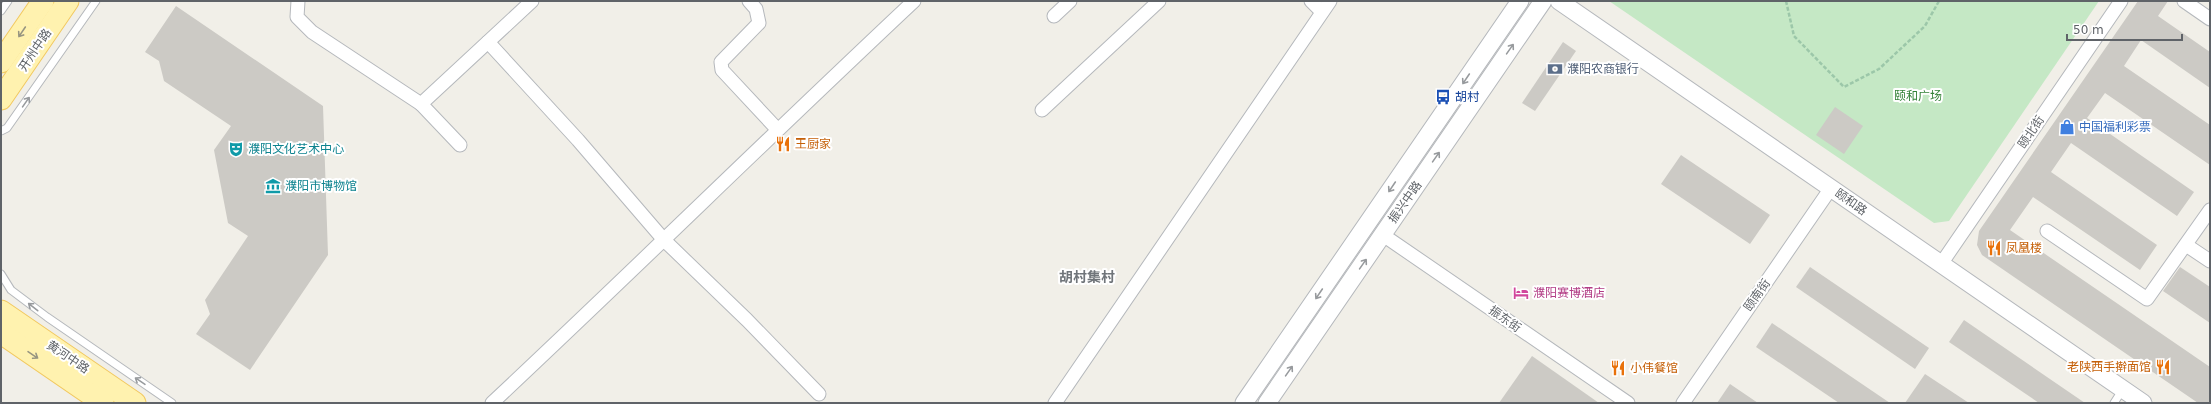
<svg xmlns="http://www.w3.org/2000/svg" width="2211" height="404" font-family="'DejaVu Sans','Noto Sans SC',sans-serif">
<rect width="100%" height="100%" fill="#f1efe8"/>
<path fill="#c5e8c5" d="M1609,1h490l-150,220 -15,2z"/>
<g fill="#cccac5">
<path d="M2138,1h30l-10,15 52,36v36l-69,-48 -17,26 86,59v40l-105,-72 -18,25 107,74 -17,24 -106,-73 -20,29 106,73 -17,25 -107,-73 -23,33 200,137v36h-12l-216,-148 -5,-10 2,-14z"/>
<path d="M176,6l147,100 5,149 -78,115 -54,-36 14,-20 -5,-14 43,-64 -20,-13 -14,-73 17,-24 -67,-45 -5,-20 -14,-9z"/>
<path d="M1563,42l13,9 -41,60 -13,-8z"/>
<path d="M1835,107l28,19 -19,28 -28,-19z"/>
<path d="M1681,155l89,60 -20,29 -89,-60z"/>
<path d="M1810,267l119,81 -14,21 -119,-82z"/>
<path d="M2180,267l30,20v36l-47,-32z"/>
<path d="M1964,320l121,83h-46l-90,-61z"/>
<path d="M1772,323l118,80h-51l-83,-56z"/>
<path d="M1532,356l67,47h-100z"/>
<path d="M1925,374l44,29h-64z"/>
<path d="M1730,384l28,19h-41z"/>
</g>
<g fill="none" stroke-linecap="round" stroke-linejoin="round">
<g stroke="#b5b8bc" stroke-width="9">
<g id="service">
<path d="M1,11l7,-10"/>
<path d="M1,131l6,-3 89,-127"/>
<path d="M1,274l10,16 36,27 125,86"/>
<path d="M2114,403l9,-14"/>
</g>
</g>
<g stroke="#b5b8bc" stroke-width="15">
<g id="minor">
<path d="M298,1l-1,16 15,15 109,72"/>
<path d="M749,1l7,8 3,14 -38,39 1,8 55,59"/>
<path d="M1311,1l11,11"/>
<path d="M2184,1l26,18"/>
<path d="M1054,16l16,-15"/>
<path d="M488,42l90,98 86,100 83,80 72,74"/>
<path d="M1042,110l117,-109"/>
<path d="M460,145l-39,-41 111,-103"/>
<path d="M2047,231l100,68 63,-89"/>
<path d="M1383,235l245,168"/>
<path d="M2186,245l24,16"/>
<path d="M1941,264l180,-263"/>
<path d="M492,403c142,-133 280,-269 422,-402"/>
<path d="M1055,403l275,-402"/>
<path d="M1683,403l148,-215"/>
</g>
</g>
<g stroke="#b5b8bc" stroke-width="19">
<g id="tertiary">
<path d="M1559,1l584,402"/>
<path d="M1244,403l276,-402"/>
<path d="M1267,403l276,-402"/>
</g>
</g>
<g stroke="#f2c960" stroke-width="23">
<g id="primary">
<path d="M1,62l42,-61"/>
<path d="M1,99l67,-98"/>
<path d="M1,311l134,92"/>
<path d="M1,333l102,70"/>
</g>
</g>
<path stroke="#9cc7a9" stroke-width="2.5" stroke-dasharray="4 2" stroke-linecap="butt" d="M1786,1l8,35 50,51 35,-18 46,-43 14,-25"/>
<use href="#service" stroke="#fff" stroke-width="7"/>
<use href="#minor" stroke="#fff" stroke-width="13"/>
<use href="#tertiary" stroke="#fff" stroke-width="17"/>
<use href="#primary" stroke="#fff2af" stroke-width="21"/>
</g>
<defs><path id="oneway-shaft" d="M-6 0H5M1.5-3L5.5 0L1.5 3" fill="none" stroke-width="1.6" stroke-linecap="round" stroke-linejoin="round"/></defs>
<g stroke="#979581">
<use href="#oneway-shaft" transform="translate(22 32) rotate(124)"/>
<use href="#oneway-shaft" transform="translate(33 355) rotate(34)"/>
</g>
<g stroke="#979a9d">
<use href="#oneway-shaft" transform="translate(1510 49) rotate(-55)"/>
<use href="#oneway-shaft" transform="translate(1466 79) rotate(124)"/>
<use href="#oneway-shaft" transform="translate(26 102) rotate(-55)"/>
<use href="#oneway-shaft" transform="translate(1436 157) rotate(-55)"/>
<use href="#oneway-shaft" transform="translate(1392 187) rotate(124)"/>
<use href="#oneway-shaft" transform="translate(1363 264) rotate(-55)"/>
<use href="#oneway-shaft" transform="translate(1319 294) rotate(124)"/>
<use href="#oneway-shaft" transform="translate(33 307) rotate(-142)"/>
<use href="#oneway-shaft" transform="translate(1289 371) rotate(-55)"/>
<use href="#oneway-shaft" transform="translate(140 381) rotate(-146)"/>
</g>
<defs>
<g id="bank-bare" transform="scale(1.2)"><path d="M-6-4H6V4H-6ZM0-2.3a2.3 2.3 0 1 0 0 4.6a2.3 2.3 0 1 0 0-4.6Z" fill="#5c6f8a" stroke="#fff" stroke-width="2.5" paint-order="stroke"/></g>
<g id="bus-bare" transform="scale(1.2)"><path d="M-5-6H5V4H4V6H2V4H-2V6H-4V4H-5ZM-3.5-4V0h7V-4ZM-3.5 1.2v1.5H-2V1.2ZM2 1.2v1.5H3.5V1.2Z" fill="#1a4fb4" stroke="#fff" stroke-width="2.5" paint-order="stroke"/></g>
<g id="shop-bare" transform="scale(1.2)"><path d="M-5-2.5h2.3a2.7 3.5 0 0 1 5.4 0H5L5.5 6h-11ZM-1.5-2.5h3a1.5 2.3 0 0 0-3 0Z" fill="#3f7fe0" stroke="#fff" stroke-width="2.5" paint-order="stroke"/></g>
<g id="restaurant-bare" transform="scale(1.2)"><path d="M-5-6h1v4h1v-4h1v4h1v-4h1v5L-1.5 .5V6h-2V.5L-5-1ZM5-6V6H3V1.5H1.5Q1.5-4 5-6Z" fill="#e8710a" stroke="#fff" stroke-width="2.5" paint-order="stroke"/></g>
<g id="theatre-bare" transform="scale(1.2)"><path d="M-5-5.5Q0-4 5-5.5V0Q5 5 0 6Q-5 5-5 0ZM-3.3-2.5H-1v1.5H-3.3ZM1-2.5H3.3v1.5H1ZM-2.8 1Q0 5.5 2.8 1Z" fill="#0f9aa8" stroke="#fff" stroke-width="2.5" paint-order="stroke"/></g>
<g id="museum-bare" transform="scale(1.2)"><path d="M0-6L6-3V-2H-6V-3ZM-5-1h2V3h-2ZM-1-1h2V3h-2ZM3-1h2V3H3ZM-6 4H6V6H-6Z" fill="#0f9aa8" stroke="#fff" stroke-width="2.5" paint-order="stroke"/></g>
<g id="hotel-bare" transform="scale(1.2)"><path d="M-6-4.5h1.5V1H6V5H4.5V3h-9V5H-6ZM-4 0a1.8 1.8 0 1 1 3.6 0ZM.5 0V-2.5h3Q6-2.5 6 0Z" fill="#d1479c" stroke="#fff" stroke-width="2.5" paint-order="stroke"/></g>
</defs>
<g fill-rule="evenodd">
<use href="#bank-bare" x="1555" y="69"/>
<use href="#bus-bare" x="1443" y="97"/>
<use href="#shop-bare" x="2067" y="127"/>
<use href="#restaurant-bare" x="783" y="144"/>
<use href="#theatre-bare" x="236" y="149"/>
<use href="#museum-bare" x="273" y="186"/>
<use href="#restaurant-bare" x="1994" y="248"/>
<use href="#hotel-bare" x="1521" y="293"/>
<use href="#restaurant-bare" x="2163" y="367"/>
<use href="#restaurant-bare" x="1618" y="368"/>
</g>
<g text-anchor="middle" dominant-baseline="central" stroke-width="4" stroke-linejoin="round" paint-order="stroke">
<g font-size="12" fill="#5f6368" stroke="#fff">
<text transform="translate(35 50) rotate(-56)">开州中路</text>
<text transform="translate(2031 132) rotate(-56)">颐北街</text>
<text transform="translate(1405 202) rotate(-55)">振兴中路</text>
<text transform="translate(1851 202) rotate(35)">颐和路</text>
<text transform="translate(1757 295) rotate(-55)">颐南街</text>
<text transform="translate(1505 319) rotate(35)">振东街</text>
<text transform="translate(68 357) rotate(34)">黄河中路</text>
</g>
<g font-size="12" fill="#4e5e75" stroke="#fff" text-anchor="start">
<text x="1567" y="69">濮阳农商银行</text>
</g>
<g font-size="12" fill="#348238" stroke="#fff">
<text x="1918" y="96">颐和广场</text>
</g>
<g font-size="12" fill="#164399" stroke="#fff" text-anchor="start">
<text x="1455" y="97">胡村</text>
</g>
<g font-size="12" fill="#366cbe" stroke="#fff" text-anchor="start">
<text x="2079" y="127">中国福利彩票</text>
</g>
<g font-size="12" fill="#c56008" stroke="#fff" text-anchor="start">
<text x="795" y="144">王厨家</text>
<text x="2006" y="248">凤凰楼</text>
<text x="2151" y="367" text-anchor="end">老陕西手擀面馆</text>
<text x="1630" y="368">小伟餐馆</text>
</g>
<g font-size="12" fill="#0d838f" stroke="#fff" text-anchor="start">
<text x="248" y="149">濮阳文化艺术中心</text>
<text x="285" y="186">濮阳市博物馆</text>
</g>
<g font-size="12" fill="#b23c85" stroke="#fff" text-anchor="start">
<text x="1533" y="293">濮阳赛博酒店</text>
</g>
<g font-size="14" font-weight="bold" fill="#70757a" stroke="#fff">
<text x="1087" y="277">胡村集村</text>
</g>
</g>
<rect width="2211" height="404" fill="none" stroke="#5f6368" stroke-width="4"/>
<path d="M2067 34v6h115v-6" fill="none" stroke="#5f6368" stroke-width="2"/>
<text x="2073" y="34" font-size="12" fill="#5f6368" stroke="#ffffff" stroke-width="3" paint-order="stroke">50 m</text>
</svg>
